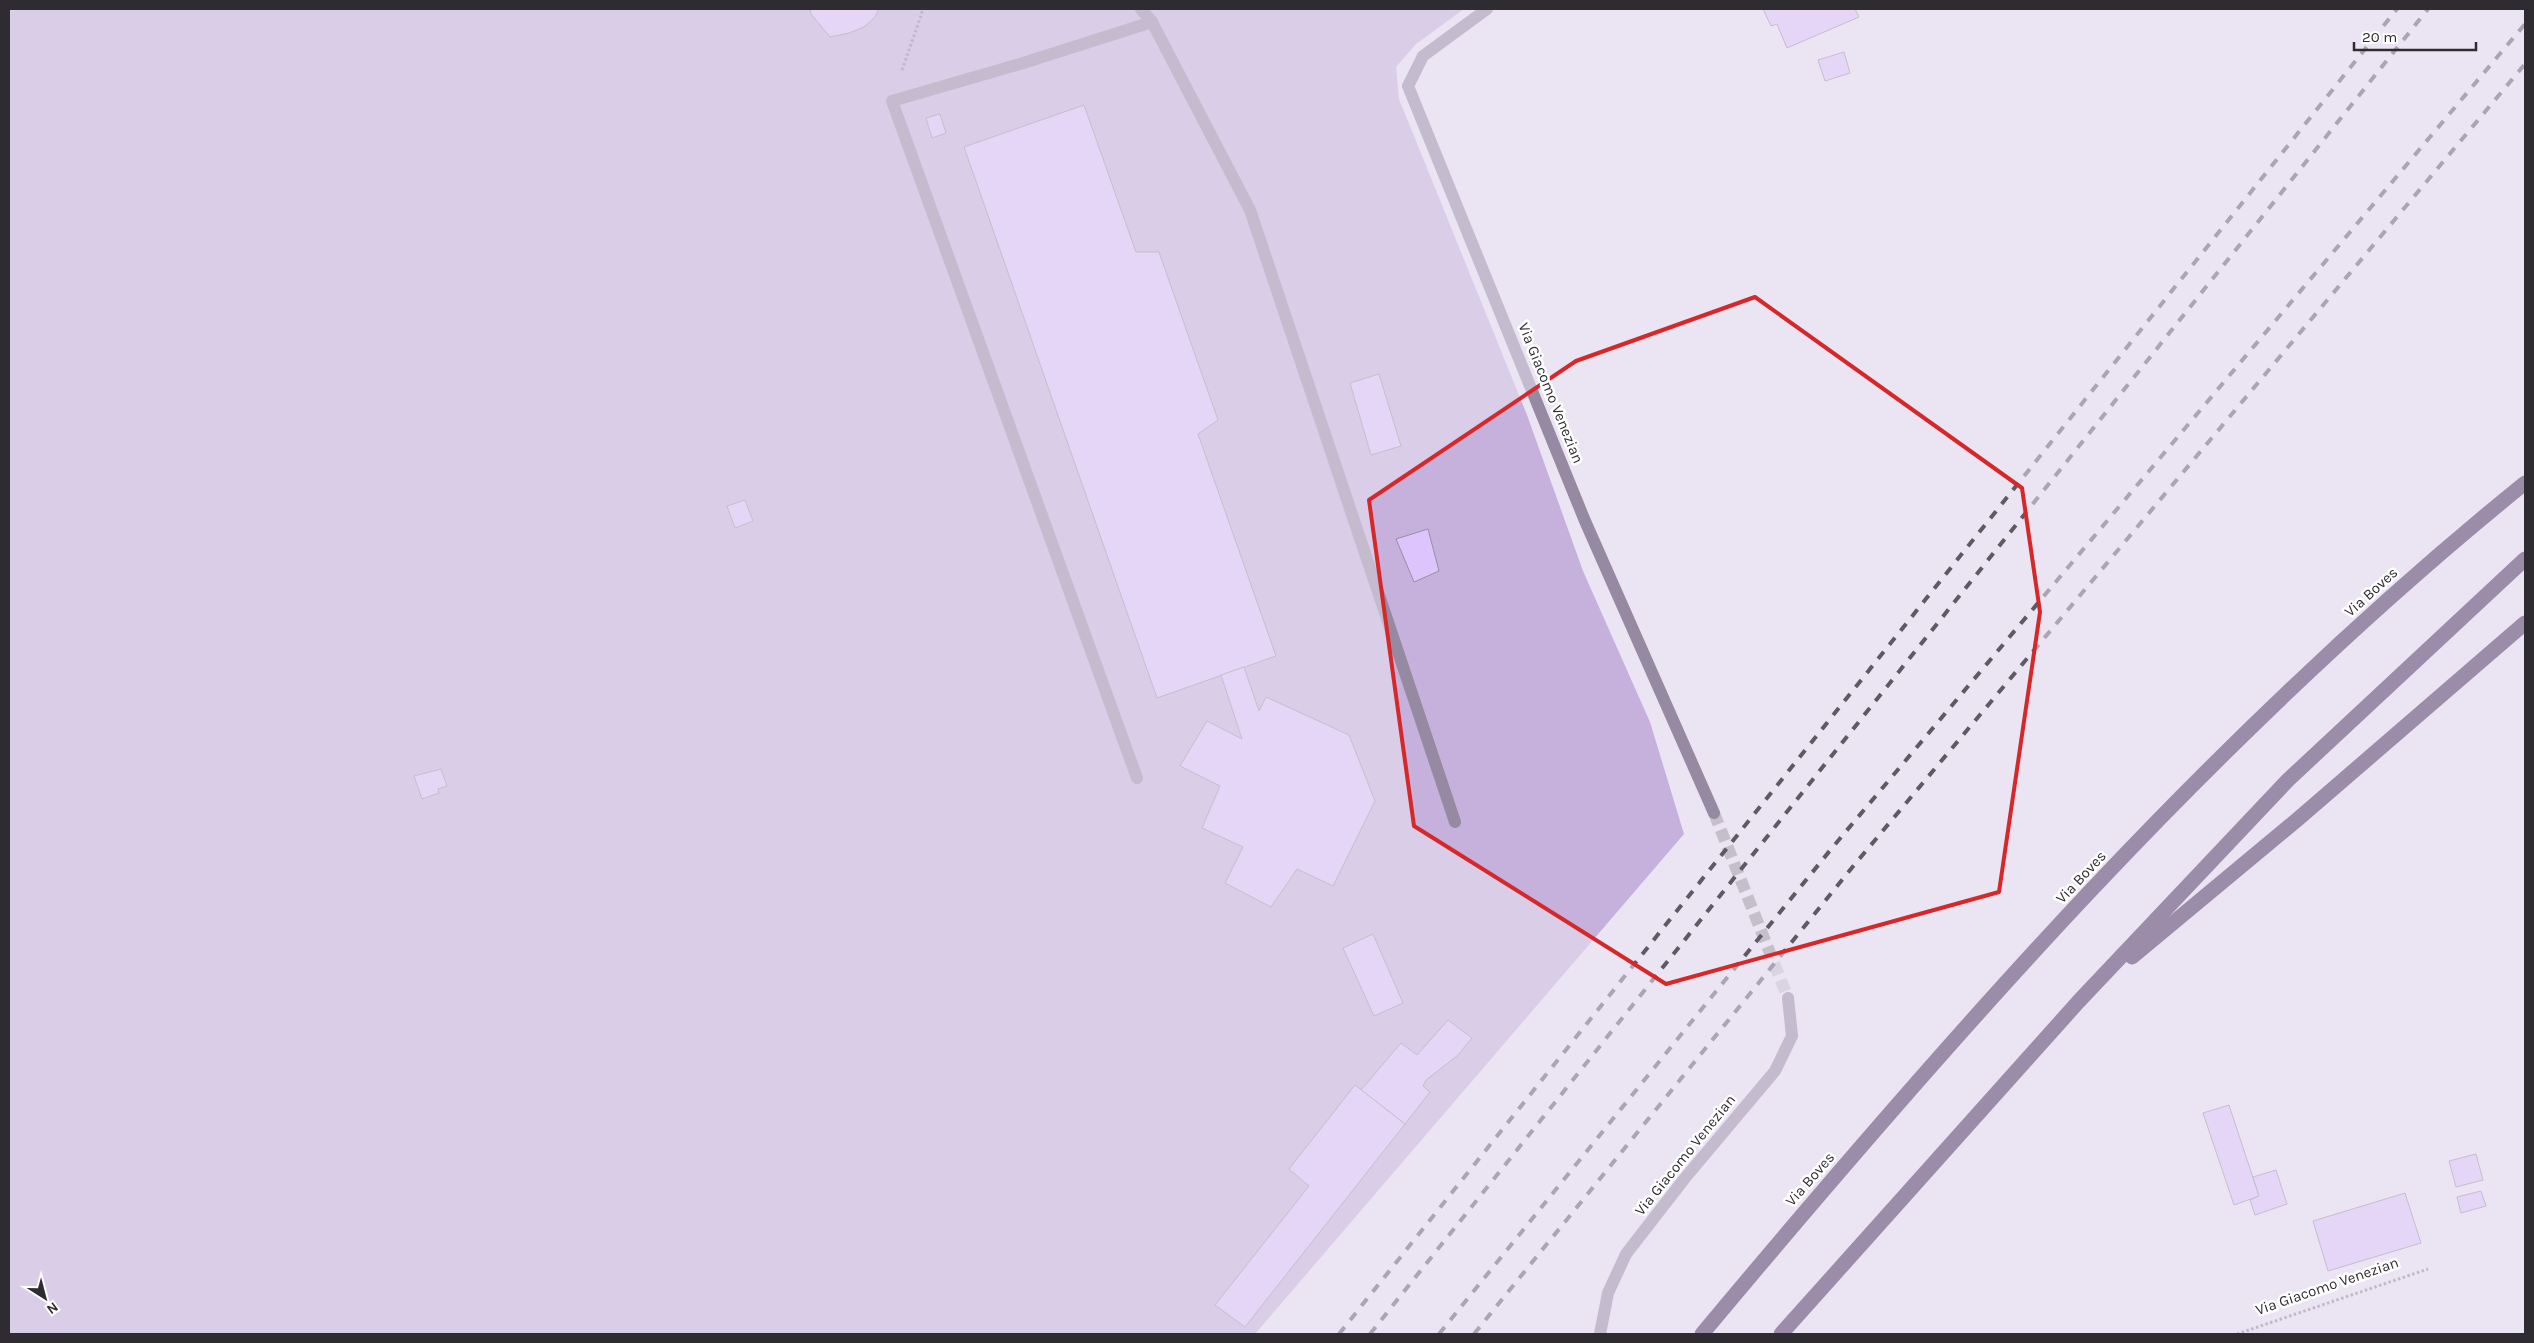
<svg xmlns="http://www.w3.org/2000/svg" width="2534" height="1343" font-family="Karla,sans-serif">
<rect width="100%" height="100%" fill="#ebe4f3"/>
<path fill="#c5b1dc" d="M9,9h1455l-48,35 -20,23 3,32 128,316 56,156 67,151 34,112 -429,500h-1246z"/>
<g fill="#dec4fc" stroke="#96919e">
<path d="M810,9h69l-4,8 -11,10 -15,6 -19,4 -19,-23z"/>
<path d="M1763,9h92l4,8 -72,31 -10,-24 -6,2z"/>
<path d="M1844,52l6,21 -25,8 -7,-21z"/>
<path d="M1084,105l52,147h23l59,168 -20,14 78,222 -119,42 -193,-551z"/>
<path d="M940,114l6,19 -14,5 -6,-20z"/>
<path d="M1379,374l22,72 -30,9 -21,-72z"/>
<path d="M745,500l8,21 -18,7 -8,-22z"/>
<path d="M1428,529l11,42 -25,11 -18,-43z"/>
<path d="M1244,667l15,44 7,-14 83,38 26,66 -42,85 -36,-17 -26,38 -46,-24 18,-36 -41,-19 18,-42 -40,-20 27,-45 35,18 -21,-64z"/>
<path d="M441,769l6,17 -9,3 1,4 -17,6 -8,-23z"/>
<path d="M1373,934l30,69 -29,13 -31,-68z"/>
<path d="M1448,1020l24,18 -15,18 -31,24 -3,6 7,6 -25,32 -44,-34 40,-47 16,12z"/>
<path d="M1355,1085l50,39 -160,203 -30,-22 94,-119 -20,-17z"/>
<path d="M2229,1105l30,91 -25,9 -31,-92z"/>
<path d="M2476,1154l7,26 -27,7 -7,-26z"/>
<path d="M2276,1170l11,34 -32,11 -5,-15 9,-4 -6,-19z"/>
<path d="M2481,1191l5,15 -25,7 -4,-16z"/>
<path d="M2405,1193l16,50 -93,28 -15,-50z"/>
</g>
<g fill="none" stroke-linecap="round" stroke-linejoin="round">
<path stroke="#c5bfcc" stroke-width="12" stroke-dasharray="12 6" stroke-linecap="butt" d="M1714,813l74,185"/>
<g stroke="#8c8892" stroke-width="3" stroke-dasharray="2.5 2.5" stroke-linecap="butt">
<path d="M902,70l20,-57 -2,-4"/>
<path d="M2237,1334l191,-65"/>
</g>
<g stroke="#958aa2" stroke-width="12">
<path d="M1141,9l11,13 98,188 205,612"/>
<path d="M1487,9l-64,47 -15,30 177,435 129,292"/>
<path d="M1137,778l-245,-677 128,-37 132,-42"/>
<path d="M1600,1334l8,-41 18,-39 59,-76 90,-107 17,-35 -4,-38"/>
</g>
<g stroke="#3b2451" stroke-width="15">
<path d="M2132,957l166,-138 227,-196"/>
<path d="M1702,1334c253,-303 516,-603 823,-851"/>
<path d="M1781,1334l298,-333 209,-221 237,-221"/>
</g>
<g stroke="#5d5a62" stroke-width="4" stroke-dasharray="9 9" stroke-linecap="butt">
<path d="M1339,1334l1058,-1325"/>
<path d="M1370,1334l1058,-1325"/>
<path d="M1439,1334l393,-486 693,-824"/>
<path d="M1474,1334l381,-470 670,-800"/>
</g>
</g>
<path d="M0 0H2534V1343H0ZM1755,297l267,191 18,124 -41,280 -333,92 -252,-158 -45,-326 207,-139z" fill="#ebe4f3" fill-opacity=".55" fill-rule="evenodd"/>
<path fill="none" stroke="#d62828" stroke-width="4" stroke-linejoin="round" d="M1755,297l267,191 18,124 -41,280 -333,92 -252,-158 -45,-326 207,-139z"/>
<g text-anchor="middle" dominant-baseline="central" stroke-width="5" stroke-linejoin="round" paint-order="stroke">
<g font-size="15" fill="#2e2c31" stroke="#fff">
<text transform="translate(1551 393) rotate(68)">Via Giacomo Venezian</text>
<text transform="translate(2371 592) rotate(-42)">Via Boves</text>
<text transform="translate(2081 877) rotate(-47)">Via Boves</text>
<text transform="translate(1685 1155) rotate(-51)">Via Giacomo Venezian</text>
<text transform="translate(1810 1179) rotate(-49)">Via Boves</text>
<text transform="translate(2327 1286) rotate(-19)">Via Giacomo Venezian</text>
</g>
</g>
<rect width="2534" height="1343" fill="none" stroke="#2e2c31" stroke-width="20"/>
<g transform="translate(45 1298) rotate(144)" stroke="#ffffff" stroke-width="4" paint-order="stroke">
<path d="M0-4L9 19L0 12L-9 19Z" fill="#2e2c31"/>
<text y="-8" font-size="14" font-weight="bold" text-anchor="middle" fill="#2e2c31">N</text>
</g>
<path d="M2354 42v8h122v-8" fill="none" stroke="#2e2c31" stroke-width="2.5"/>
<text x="2362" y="42" font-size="15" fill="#2e2c31" stroke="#ffffff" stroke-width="4" paint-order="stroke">20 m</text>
</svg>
